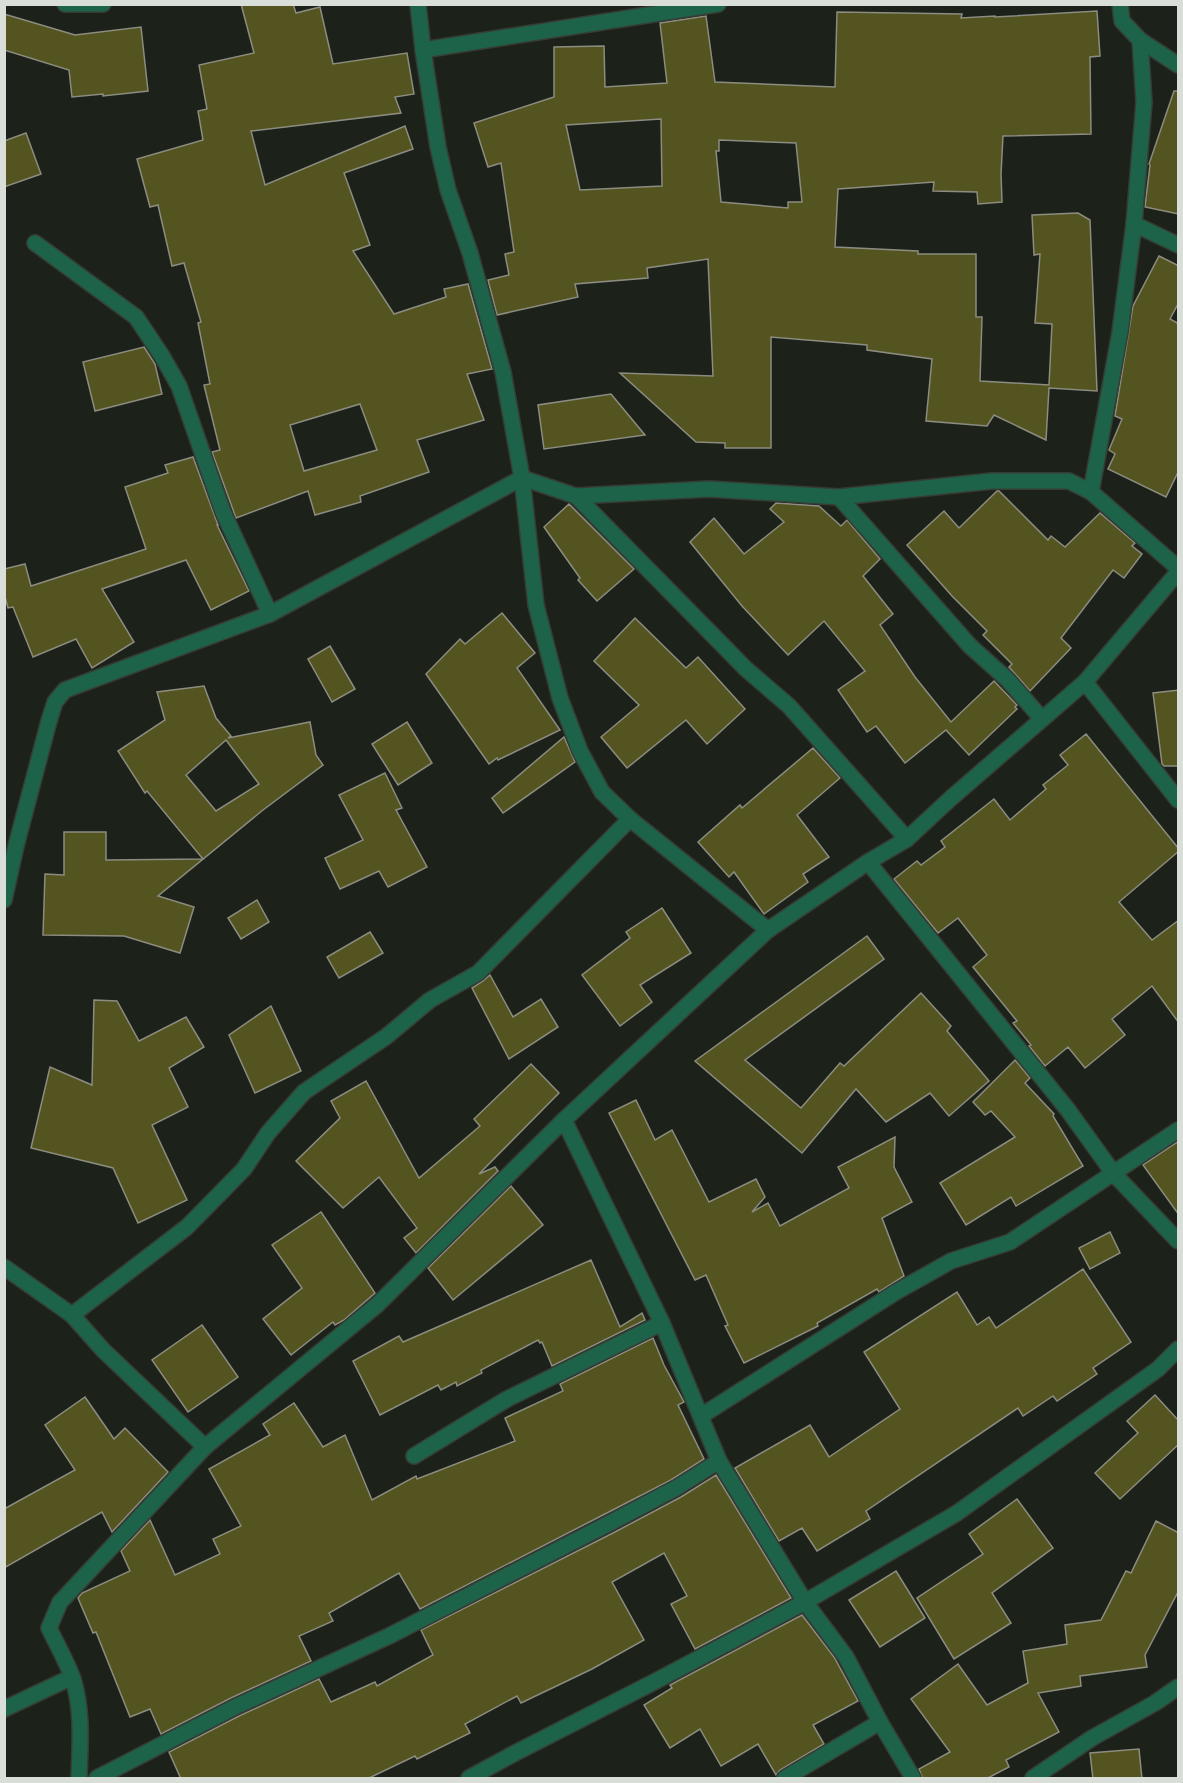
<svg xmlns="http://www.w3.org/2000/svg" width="1183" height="1783" font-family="Signika,sans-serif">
<rect width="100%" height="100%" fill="#1c221a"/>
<g fill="#535420" stroke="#8c8c80" stroke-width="1.5" fill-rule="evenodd">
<path d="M241,4h52l3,9 24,-6 13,57 74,-11 7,41 -19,3 6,16 -150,18 14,54 140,-59 8,23 -69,24 26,72 -17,6 41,63 52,-17 -2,-8 24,-5 24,85 -25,5 17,46 -67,20 12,32 -69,24 1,6 -46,13 -7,-24 -72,27 -24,-66 8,-2 -16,-65 6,-1 -12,-61 3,-1 -17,-59 -12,3 -14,-61 -8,2 -13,-48 66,-19 -5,-29 9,-2 -8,-44 55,-12zM360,404l17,46 -73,21 -14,-46z"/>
<path d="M1097,11l3,45 -10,1 1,77 -88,2 -2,38 1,28 -24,2 -1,-12 -44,-1 1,-9 -96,7 -3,58 83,4v3h58v63h6l-2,64 69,4 3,-61 -17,-1 5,-69 -6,1 -2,-40 46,-2 12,7 7,171 -48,-3 -3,52 -52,-25 -7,11 -61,-5 6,-62 -65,-9v-5l-96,-8v111h-46v-5l-29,-1 -76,-69 93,3 -5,-117 -61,9 1,10 -73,6 3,13 -81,18 -9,-35 21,-5 -4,-21 9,-2 -13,-89 -13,4 -14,-44 80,-26v-50l50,-1 1,41 62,-4 -7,-60 46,-7 9,66 120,5 2,-75 125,2 -1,4 34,-2v1zM661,119l1,67 -82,4 -14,-65zM719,140l77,3 6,59h-14v6l-67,-6 -5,-51h3z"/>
<path d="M4,14l71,21 66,-8 7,64 -45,5v-2l-31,3 -3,-27 -65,-20z"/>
<path d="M1174,91h5v123l-34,-7 5,-42 -1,-1z"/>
<path d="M26,133l15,41 -37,13v-46z"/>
<path d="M1159,256l20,10v36l-9,17 9,5v146l-13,27 -58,-28 7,-15 -6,-4 13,-31 -7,-3 18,-110z"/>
<path d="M144,347l11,17 7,30 -67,17 -12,-49z"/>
<path d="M611,394l34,41 -101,14 -6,-44z"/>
<path d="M193,457l25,68h-1l32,66 -38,19 -25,-50 -84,29 32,53 -42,26 -16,-29 -43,18 -20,-50 -5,1 -4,-15v-24l21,-5 6,22 115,-37 -21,-62 43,-14 -3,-8z"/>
<path d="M997,491h2l49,49 3,-4 14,11 35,-34 35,30 -3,3 10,8 -18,24 -11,-8 -52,68 10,10 -41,43 -21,-24 3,-3 -29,-29 4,-4 -35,-35 -45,-51 37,-34 15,17z"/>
<path d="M776,503l43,3 22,20 6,-6 33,39 -17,17 30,38 -13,11 35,52 36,45 43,-41 23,24 -2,2 2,2 -48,46 -23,-25 -41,33 -29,-37 -9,6 -29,-42 27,-19 -41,-50 -36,34 -46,-49 -52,-64 24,-24 30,36 40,-32 -14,-13z"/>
<path d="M569,504l65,65 -37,32 -19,-21 2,-2 -36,-51z"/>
<path d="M502,613l33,40 -18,15 43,62 -62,30 -1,-2 -8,6 -63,-90 34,-35 5,5z"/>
<path d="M635,618l51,50 12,-11 47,52 -38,35 -21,-24 -59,48 -26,-31 38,-32 -45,-44z"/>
<path d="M330,646l25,43 -23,13 -24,-43z"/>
<path d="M204,686l12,32 15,18 -3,2 82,-16 6,33 7,10 -60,45 -105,86 36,11 -14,46 -56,-17 -81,-1 2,-61 19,1v-43h42v28l97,-1 -56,-68 -2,2 -27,-42 47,-31 -8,-28zM226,740l33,44 -43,27 -30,-36z"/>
<path d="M1179,690v76h-15l-2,-2 -9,-71z"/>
<path d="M407,722l25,41 -34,22 -26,-41z"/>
<path d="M1086,734l93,115v2l-60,51 33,38 27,-20v103l-27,-37 -40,33 13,16 -40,33 -17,-21 -23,19 -16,-20 2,-1 -18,-22 4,-2 -44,-54 14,-12 -29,-37 -20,15 -44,-54 23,-18 4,4 24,-18 -4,-6 53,-42 16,21 36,-31 -3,-4 25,-20 -8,-10z"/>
<path d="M564,737l11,25 -72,51 -11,-15z"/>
<path d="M813,748l27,30 -43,37 32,42 -26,17 5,8 -44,32 -30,-42 -5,5 -31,-35 42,-37 2,3z"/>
<path d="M385,773l17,35 -6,2 31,57 -39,20 -9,-16 -39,18 -15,-31 38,-18 -24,-45z"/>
<path d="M257,900l12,22 -28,17 -13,-21z"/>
<path d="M662,908l29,45 -51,32 12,17 -32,24 -38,-51 48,-37 -4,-6z"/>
<path d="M370,932l13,21 -44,25 -12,-21z"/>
<path d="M867,936l17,23 -139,101 56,48 39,-45 4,3 77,-73 30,33 -4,5 42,50 -40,35 -19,-23 -44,29 -30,-33 -54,64 -107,-92z"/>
<path d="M490,975l23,42 28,-18 17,28 -49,32 -37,-71 11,-7z"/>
<path d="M94,1000l23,1 22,40 47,-24 18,30 -35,21 19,39 -36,18 35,75 -49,23 -25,-55 -82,-20 19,-81 42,18z"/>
<path d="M271,1006l30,65 -46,22 -26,-58z"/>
<path d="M1015,1060l15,18 -5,5 29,31 -1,2 30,50 -67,40 -5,-9 -45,28 -26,-42 75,-46 -24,-26 -6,4 -12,-13z"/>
<path d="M531,1064l28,29 -80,81 16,-7 3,4 -82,82 -12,-15 13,-10 -38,-51 -36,31 -47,-47 44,-43 -9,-17 35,-20 53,97 61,-52 -6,-7z"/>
<path d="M636,1100l19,40 17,-10 37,72 47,-23 9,18 -13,15 16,-9 12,23 69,-38 -11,-21 57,-30 -1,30 18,35 -30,16 22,58 -25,16 -2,-3 -60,34 1,3 -74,37 -19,-37 3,-1 -22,-50 -11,5 -86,-167z"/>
<path d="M1179,1141v74l-36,-50z"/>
<path d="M511,1186l32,39 -90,75 -25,-32z"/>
<path d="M321,1212l54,81 -31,27 -9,5 -2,-3 -42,33 -28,-36 39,-31 -30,-43z"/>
<path d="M1110,1232l10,21 -30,16 -11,-21z"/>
<path d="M591,1260l29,67 22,-14 3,7 -93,46 -10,-24 -2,1 -2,-3 -57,30 1,3 -25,13 -1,-4 -15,8 -3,-5 -58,30 -27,-54 46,-25 4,6z"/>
<path d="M1083,1269l48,73 -38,26 4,6 -40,27 -4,-5 -30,20 -5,-8 -152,103 4,8 -53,32 -15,-23 -23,13 -44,-73 75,-43 19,32 71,-48 -36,-57 93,-60 20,33 12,-8 7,11z"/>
<path d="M202,1325l36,52 -50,35 -36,-52z"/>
<path d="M653,1338l11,27 20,37 -6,3 26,54 -33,21 -68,35 -183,94 -21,-36 -70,40 4,8 -34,15 12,25 -80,37 -70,36 -11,-25 -20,8 -34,-85 -3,1 -15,-35 4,-5 48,-22 -9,-20 29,-31 25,55 45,-21 -7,-15 28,-13 -32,-57 61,-34 -7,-11 31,-21 29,44 22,-12 27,65 44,-24 1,3 98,-38 -10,-23 58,-27 -3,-7z"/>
<path d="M1155,1395l24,26v23l-59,55 -25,-26 43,-40 -11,-12z"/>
<path d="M85,1397l29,42 11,-11 43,44 -56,60 -10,-20 -98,56v-59l71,-39 -30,-45z"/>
<path d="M716,1475l75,123 -96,51 -24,-45 16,-8 -23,-43 -52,29 32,58 -52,29 -71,34 -4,-7 -52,28 5,9 -53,26 -2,-3 -48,23h-186l-12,-27 70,-36 80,-37 12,23 44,-20 2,4 56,-31 -12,-25 192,-97 68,-36z"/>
<path d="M1017,1499l36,49 -61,45 19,30 -57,36 -37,-61 66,-44 -14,-20z"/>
<path d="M1156,1521l23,12v57l-34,65 2,12 -67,9 1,10 -43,7 21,39 -53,28 3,7 -23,12h-63l-4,-10 31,-17 -39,-53 47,-35 29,41 41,-22 -5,-32 44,-7 -2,-19 36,-5 25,-49 5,2z"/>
<path d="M896,1571l29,47 -45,29 -31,-47z"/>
<path d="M802,1615l32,42 24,44 -45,24 11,19 -44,26 -4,5 -18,-31 -37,22 -21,-37 -30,19 -26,-43 28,-17 -2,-3z"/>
<path d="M1139,1749l3,30h-49l-3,-26z"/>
</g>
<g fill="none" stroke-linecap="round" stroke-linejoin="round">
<g stroke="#373c35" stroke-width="18">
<g id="street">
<path d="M65,4h38"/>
<path d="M418,4l5,46 15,97 10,43 22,63 33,119 19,106 14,127 24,93 20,53 22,41 28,27 138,111"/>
<path d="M1120,4l2,17 18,19 38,25"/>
<path d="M423,50l295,-46"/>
<path d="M1134,224l44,21"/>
<path d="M35,243l101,74 26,39 17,30 44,126 47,102"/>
<path d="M1091,492l29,-160 14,-108 10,-122 -4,-62"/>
<path d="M576,496l133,-7 130,8 153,-16h77l22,11 87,76"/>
<path d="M839,497l131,149 38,34 34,39"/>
<path d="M1085,682l93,118"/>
<path d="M868,862l200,248 46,64 64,67"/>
<path d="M4,900l12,-54 33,-125 6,-19 10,-12 205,-76 252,-136 54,18 170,173 43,37 118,133"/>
<path d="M564,1120l98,203 57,138 86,141 41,55 34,65 33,56"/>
<path d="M4,1267l68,48 31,35 102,97"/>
<path d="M72,1315l115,-88 57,-58 24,-36 36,-41 83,-56 43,-36 48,-27 152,-154"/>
<path d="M701,1416l195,-124 55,-31 59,-19 168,-112"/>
<path d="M414,1456l93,-57 155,-76"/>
<path d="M4,1709l68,-32"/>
<path d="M79,1778c1,-33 4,-67 -6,-99 -6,-17 -16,-34 -24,-51l11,-26 5,-5 140,-150 172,-142 187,-185 204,-190 100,-68 39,-23 43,-40 135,-117 93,-110"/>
<path d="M97,1778l138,-71 154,-71 219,-112 68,-36 43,-27"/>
<path d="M469,1778l48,-26 137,-70 151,-80 152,-89 201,-144 20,-20"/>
<path d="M785,1778l95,-56"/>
<path d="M1033,1778l59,-40 63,-35 23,-16"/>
</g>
</g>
<use href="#street" stroke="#1c634a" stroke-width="15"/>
</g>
<rect width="1183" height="1783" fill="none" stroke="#daded8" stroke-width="12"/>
</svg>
